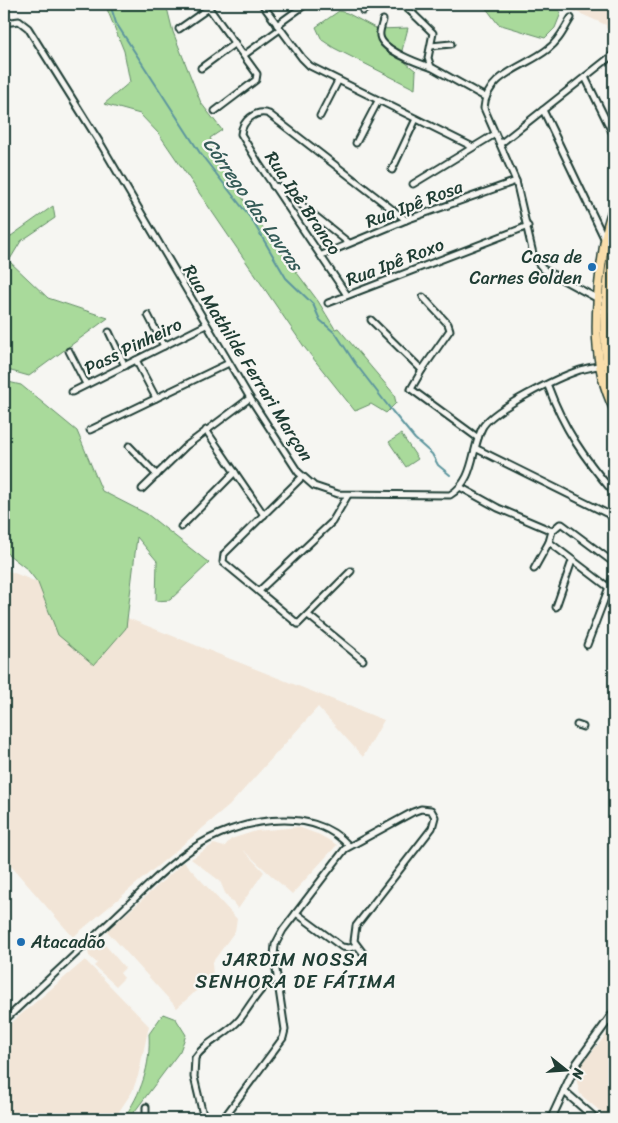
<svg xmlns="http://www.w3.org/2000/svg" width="618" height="1123" font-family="Sriracha,sans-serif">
<rect width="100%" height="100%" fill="#f6f6f2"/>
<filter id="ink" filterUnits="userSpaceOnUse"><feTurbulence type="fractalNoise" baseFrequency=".02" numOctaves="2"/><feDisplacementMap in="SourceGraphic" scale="10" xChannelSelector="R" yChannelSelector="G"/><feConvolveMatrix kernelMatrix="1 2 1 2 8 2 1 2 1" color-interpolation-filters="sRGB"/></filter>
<g filter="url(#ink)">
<g fill="#f2e5d7">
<path d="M559,4h55v27l-8,-3v-3z"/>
<path d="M4,569l380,151 -21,37 -45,-50 -89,99 -156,131 -69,-79z"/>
<path d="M298,827l22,8 17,10 -45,49 -49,-44 21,22 -26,37 -13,-16 -5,-12 -29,-22 23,-15 10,3 7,-8 25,-8z"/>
<path d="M184,862l53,57 -2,12 -23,32 1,13 -36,32 -70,-77z"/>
<path d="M100,939l25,29 -5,5 4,5 -8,8 -22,-20 3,-3 -8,-7 -1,-5z"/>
<path d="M85,960l64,66 -11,50 -6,16 -18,27h-110v-90z"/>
<path d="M614,1025v94h-5l-29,-25 -4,-16 6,-14z"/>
</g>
<g fill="#a9da9b" stroke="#648c68">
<path d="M105,4h61l7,28 28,71 21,27 -12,8 37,68 71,95 17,28 3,-1 56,66 2,9 -10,10 -15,-9 -16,7 -50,-63 -146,-214 -19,-20 -36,-10 26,-22 -6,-31z"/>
<path d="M395,4h27l-9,15z"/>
<path d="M483,4h72l6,9 -6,15 -10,10 -47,-14z"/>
<path d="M339,11l8,2 30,16 31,-1 -8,30 16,13 -1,18 -81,-41 -12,-8 -6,-13z"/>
<path d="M53,206l2,12 -34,23 -12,20 39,37 60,20 -79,58 -25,-7v-128z"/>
<path d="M4,381l17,4 56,46 25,60 45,23 62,49 -39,37 -14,1 1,-40 -20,-24 -11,91 -32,37 -36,-30 -20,-52 -11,-14 -23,-18z"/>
<path d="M401,434l17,25 -12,8 -17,-25z"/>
<path d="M163,1014l13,5 10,16 -6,16 -51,68h-6c18,-25 28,-53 26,-85z"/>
</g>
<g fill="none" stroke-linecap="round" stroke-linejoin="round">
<path stroke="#5d969e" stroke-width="2" d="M110,4l6,19 84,130 52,67 34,58 27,26 7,16 16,14 19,29 37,48 23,28 17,15 6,11 12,10"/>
<g stroke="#1f3d34" stroke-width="9">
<g id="minor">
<path d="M206,4l51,70 -1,6 -41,31"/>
<path d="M262,4l40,54 8,8 161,80"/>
<path d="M403,4l30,29 -5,25 3,9 54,30"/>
<path d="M363,11l9,-7"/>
<path d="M571,18c-7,11 -12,23 -23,31 -22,18 -62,25 -64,59l32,73 18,77 9,11 57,31"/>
<path d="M383,20c-1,5 -4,11 -3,16 2,14 38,27 50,31"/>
<path d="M4,23l15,-2 9,7 74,118 148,252 48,74 16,14 24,8 112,1c25,-15 21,-45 32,-67 10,-19 77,-51 98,-58 11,-3 23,-5 34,-6"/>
<path d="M277,25l29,-21"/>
<path d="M179,29l30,-21"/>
<path d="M431,46l20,-2"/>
<path d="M244,55l36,-26"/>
<path d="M201,68l34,-25"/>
<path d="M585,77l29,59"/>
<path d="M543,110l62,130"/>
<path d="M320,116l18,-35"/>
<path d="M356,143l22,-42"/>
<path d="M500,144l114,-90"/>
<path d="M392,170l24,-51"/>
<path d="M413,184l82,-50"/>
<path d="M273,186l6,1 70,56"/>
<path d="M322,255l84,-35 110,-39"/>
<path d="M347,295l-88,-131 -18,-30c1,-13 15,-25 28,-20l137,106"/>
<path d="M423,297l25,27 2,6 -28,40 -11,19 67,49"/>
<path d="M328,303l200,-77"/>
<path d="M602,311l12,-1"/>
<path d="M148,315l16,31"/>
<path d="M371,320l51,50"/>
<path d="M109,332l16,34"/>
<path d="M69,351l17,33"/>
<path d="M136,360l20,38"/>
<path d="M548,386c16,43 36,72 66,107"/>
<path d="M72,392l134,-67"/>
<path d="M90,430l139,-67"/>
<path d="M206,430l58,85"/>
<path d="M129,446l28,29"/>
<path d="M477,449l137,68"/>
<path d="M302,477l-78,77 -1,8 75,62 53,-53"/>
<path d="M460,487l38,21 54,23"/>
<path d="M142,489l44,-43 64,-48"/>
<path d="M181,527l54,-55"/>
<path d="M552,531l8,-7h2l52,39"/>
<path d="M549,542l59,45"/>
<path d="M534,569l15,-27 3,-11"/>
<path d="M259,591l73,-69 16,-27"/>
<path d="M556,607l16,-46"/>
<path d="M308,615l55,45"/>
<path d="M587,645l27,-71"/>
<path d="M577,725l6,2"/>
<path d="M296,913l46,34 7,1 7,-2"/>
<path d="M4,1021c37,-35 74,-69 111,-104 25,-23 49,-49 77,-68 42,-29 119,-46 157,-3"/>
<path d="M146,1107v12"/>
<path d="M204,1119l-10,-42 1,-19c11,-17 32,-23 45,-39 10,-12 21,-36 37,-40"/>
<path d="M223,1119l60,-81 2,-8 -11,-74 1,-11 8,-15 62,-81 68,-37 8,-3 10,1 4,7 -3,11 -76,98 -2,15 9,12"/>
</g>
</g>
<g stroke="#1f3d34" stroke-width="10">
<g id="tertiary">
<path d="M564,1091l32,28"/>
<path d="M551,1119l26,-56 37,-51"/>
</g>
</g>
<g stroke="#1f3d34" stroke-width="11">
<g id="primary">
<path d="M614,207c-8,19 -10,40 -13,60 -6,48 -9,97 13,142"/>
<path d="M614,240c-8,51 -16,102 0,152"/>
</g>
</g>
<use href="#minor" stroke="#f6f6f2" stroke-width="5"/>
<use href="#tertiary" stroke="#f6f6f2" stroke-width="6"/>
<use href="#primary" stroke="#f9deab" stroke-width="8"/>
</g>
</g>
<g fill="#1f6fb2" stroke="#f6f6f2" stroke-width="2">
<circle cx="592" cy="267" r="5"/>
<circle cx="21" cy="942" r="5"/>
</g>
<g text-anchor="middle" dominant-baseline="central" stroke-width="4.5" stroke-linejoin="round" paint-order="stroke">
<g font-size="18" fill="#1f3d34" stroke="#f6f6f2">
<text transform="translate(303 203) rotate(56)">Rua Ipê Branco</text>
<text transform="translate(414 204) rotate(-21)">Rua Ipê Rosa</text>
<text transform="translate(395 262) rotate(-21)">Rua Ipê Roxo</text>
<text transform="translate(133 346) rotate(-26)">Pass Pinheiro</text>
<text transform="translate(248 363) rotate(58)">Rua Mathilde Ferrari Marçon</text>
</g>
<g font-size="18" fill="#1f3d34" stroke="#f6f6f2" text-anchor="end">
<text x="582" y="257">Casa de<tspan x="582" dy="21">Carnes Golden</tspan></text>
<text x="31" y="942" text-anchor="start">Atacadão</text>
</g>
<g font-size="19" font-style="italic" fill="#345b57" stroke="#f6f6f2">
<text transform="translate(253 204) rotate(55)">Córrego das Lavras</text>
</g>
<g font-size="19" letter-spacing="1" fill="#1f3d34" stroke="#f6f6f2">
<text x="296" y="959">JARDIM NOSSA<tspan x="296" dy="22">SENHORA DE FÁTIMA</tspan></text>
</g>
</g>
<rect width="618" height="1123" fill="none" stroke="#f6f6f2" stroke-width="20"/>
<rect x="10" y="10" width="598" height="1103" fill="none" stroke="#1f3d34" stroke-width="2" filter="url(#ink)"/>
<g transform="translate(566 1070) rotate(107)" stroke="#f6f6f2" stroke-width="4" paint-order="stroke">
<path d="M0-4L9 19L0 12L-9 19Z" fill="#1f3d34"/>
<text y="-8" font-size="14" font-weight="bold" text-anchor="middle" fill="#1f3d34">N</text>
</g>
</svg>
